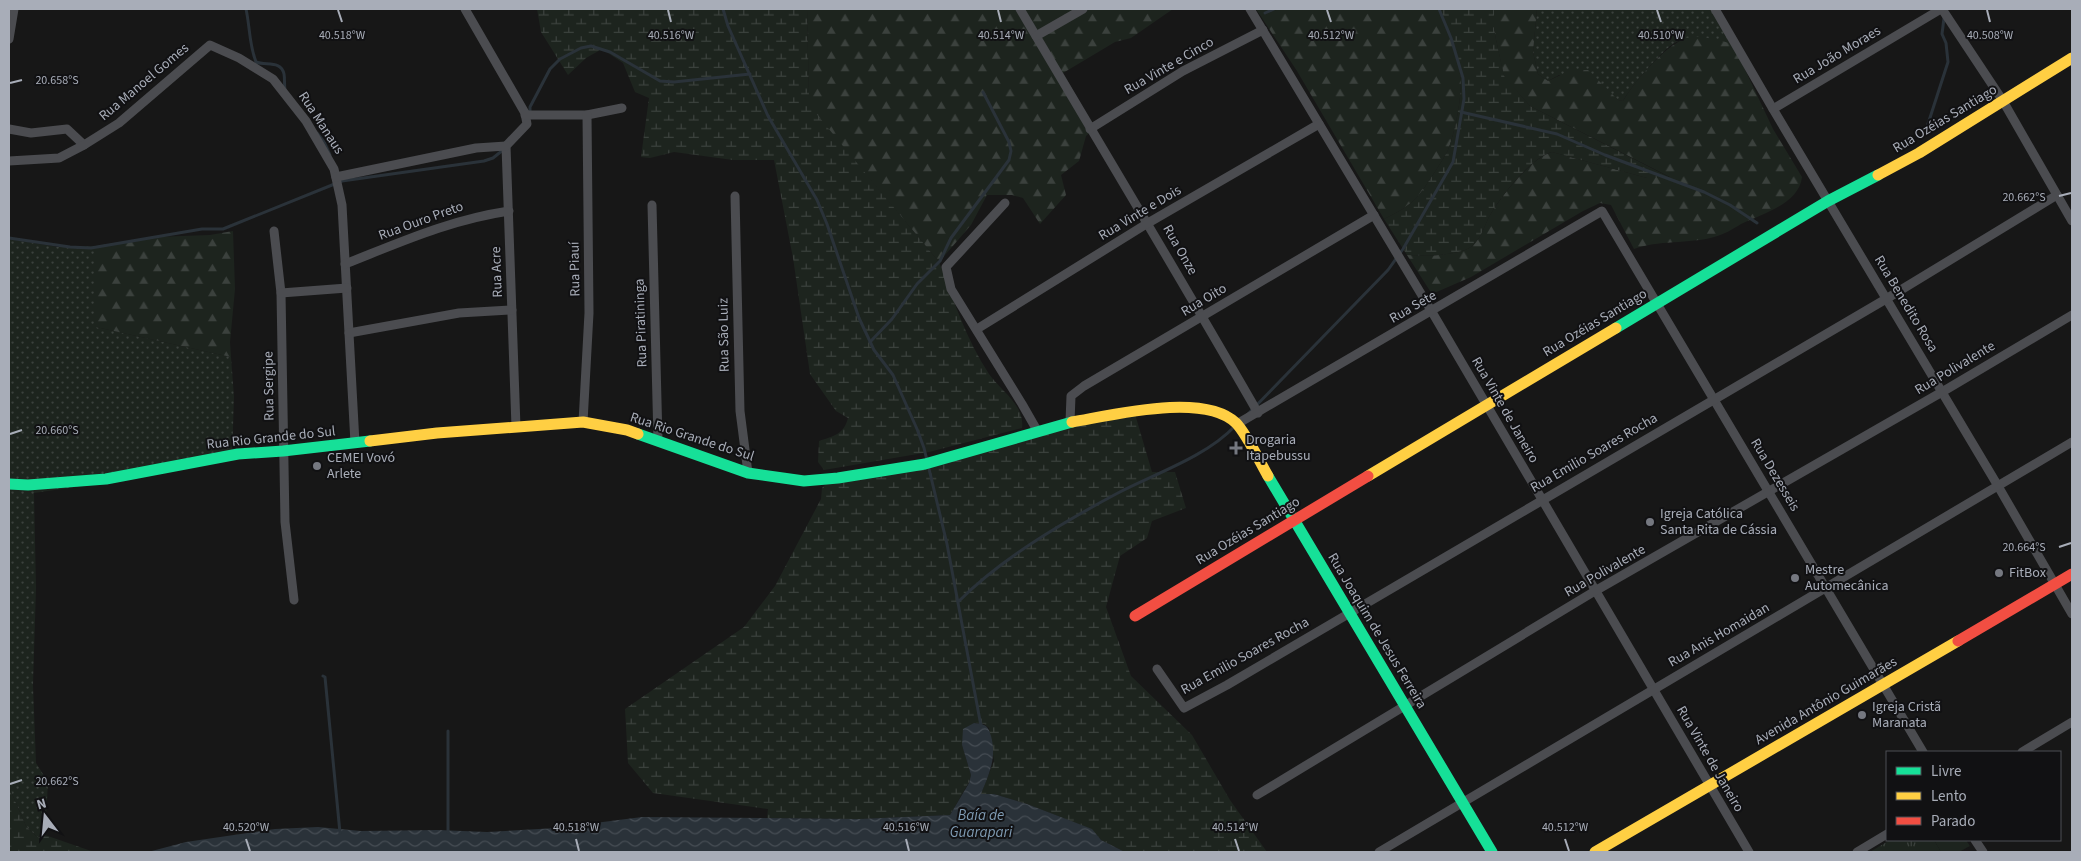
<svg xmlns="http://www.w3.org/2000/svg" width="2081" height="861" font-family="'Source Sans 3',sans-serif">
<defs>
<pattern id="grass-dots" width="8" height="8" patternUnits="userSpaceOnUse" patternTransform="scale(1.25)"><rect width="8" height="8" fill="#1d241e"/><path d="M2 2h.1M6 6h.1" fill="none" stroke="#3b413d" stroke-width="1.8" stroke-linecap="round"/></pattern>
<pattern id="forest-firs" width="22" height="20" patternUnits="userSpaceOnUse" patternTransform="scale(1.25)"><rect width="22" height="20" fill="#1d241e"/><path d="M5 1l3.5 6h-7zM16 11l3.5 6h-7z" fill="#3b413d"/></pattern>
<pattern id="wetland-marsh" width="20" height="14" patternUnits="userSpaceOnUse" patternTransform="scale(1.25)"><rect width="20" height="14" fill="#1d241e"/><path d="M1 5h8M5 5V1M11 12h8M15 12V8" fill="none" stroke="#3b413d"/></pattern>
<pattern id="park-tufts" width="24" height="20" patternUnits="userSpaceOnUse" patternTransform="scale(1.25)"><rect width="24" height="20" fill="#1d241e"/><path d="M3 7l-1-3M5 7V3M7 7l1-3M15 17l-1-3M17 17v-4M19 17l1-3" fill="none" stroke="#3b413d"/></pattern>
<pattern id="water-waves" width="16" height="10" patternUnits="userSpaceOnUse" patternTransform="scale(1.25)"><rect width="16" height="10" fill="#2a3239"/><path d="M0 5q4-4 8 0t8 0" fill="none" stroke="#464d54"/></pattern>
</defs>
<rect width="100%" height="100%" fill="#171717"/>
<g fill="url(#grass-dots)">
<path d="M1537,9h175l21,35c-17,-4 -36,-8 -54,-3 -13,3 -49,47 -56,60l-5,-1 -13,-11 -46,-14 -11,6 -10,-7 -5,-22z"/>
<path d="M9,239l49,8 38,-1v81l135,30 3,40 -2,62 -115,22 -83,12 2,95 -3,97 3,78 12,19 -3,53 -8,2 -11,-11 -17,-39z"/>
</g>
<g fill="url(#forest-firs)">
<path d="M807,9h366l-42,29 -16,4 -52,31 32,55 -9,8 -7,25 -18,14 5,20 -26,29 -17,-26 -11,-3h-25l-16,30 -32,37 -136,-163 6,-2z"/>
<path d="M1256,9h184c5,18 14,36 19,54 6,21 -3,67 -11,87 -3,7 -24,39 -29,45 -9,11 -23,18 -35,24l-87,-148z"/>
<path d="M1494,9h43l-4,43 5,22 10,7 23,-11h17l30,30 5,1c11,-19 46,-61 68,-64 14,-1 29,4 42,7l40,85 29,48c-3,27 -40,37 -61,47 -8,5 -18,11 -27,13 -25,7 -57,3 -80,12l-23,-44 -11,-2 -17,8 -112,66 -39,17 -25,-39c19,1 40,1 58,-5 14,-5 18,-21 24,-33 11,-20 42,-59 63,-65l95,26 23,-1 -140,-71 -26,-29 -10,-47z"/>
<path d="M233,231l2,58 -5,53 1,15 -135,-30v-81l59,-9 55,-2z"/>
</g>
<g fill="url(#wetland-marsh)">
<path d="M537,9h270l2,89 -5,1 135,163c15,39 27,77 50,112 12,17 36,31 33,54l-93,24 -105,18 -6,-8 1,-21c15,-5 25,-7 29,-23l-12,-7 -26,-37 -17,-116 -19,-98h-41l-59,-8 -24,6 -9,-1 8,-59 -14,-6 -12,-29 -21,-14 -16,9 -18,17 -27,-43z"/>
<path d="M1440,9h54v21l10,46 26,30 141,72h-24l-95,-26c-21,5 -52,45 -63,65 -6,12 -10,28 -24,33 -18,6 -39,6 -58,5l-23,-36c12,-6 26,-13 35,-24 5,-6 26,-38 29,-45 8,-20 17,-66 11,-87 -5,-18 -14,-36 -19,-54z"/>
<path d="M1135,414l17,58h23l11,36 -34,13 -5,17 -27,18 -14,51 25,69 61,59 38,65 37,52h-142l-24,-12 -10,-11 -64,-25 -33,-10h-13l13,-33 -5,-33 -5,-4 -10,-1 -12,22 9,30 -2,7 -19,33 -91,4 -92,-1 1,-9 -115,-16 -25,-30 -3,-54 119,-82 31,-41 46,-87 1,-11 4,-4 279,-66z"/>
<path d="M9,787l17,39 11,11 8,-2 49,17h-85z"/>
</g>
<path fill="url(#park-tufts)" d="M1890,840h44l7,12h-71z"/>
<path fill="#1d241e" d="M1934,840h32l4,6 -11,6h-18z"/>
<path fill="url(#water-waves)" d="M974,723c11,1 14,2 17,13 6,22 -2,38 -10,58h13l33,10 65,25 9,11 24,12h-977l38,-10 89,-13 43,-2 43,4 77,-1 49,2 69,-4 86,-11 217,2 91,-4 19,-32 2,-8 -9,-30 1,-16z"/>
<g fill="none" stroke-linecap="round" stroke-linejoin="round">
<g stroke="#2a3239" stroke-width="3">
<path d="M246,9c4,18 3,35 10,53 10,4 25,-2 28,12 1,5 0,10 1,16"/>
<path d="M723,9l5,17 40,90 49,84 10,24 32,94 15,32 19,25 24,54 7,19 23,96 34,182"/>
<path d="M1265,13l9,-4"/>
<path d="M1461,112l96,22 48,21 99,37 26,13 27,18"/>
<path d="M530,115v-8l20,-38 10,-10 21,-11 10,-2 19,6 50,29 14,1 76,-8"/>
<path d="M1926,130l22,-68 -2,-19 -4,-9 2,-16"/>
<path d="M317,133l7,9 6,13"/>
<path d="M9,238l61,9 21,1 111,-19h21l119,-48 142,-20 9,-3 10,-8"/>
<path d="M870,342l22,-23 25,-35 23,-23 11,-23 58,-78 2,-9 -2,-9 -26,-50"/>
<path d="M1247,415l141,-145 15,-21 50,-87 11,-63 -1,-21 -12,-40 -12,-29"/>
<path d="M959,601c43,-43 103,-78 157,-107 38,-20 90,-37 119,-68"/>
<path d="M323,676l2,1 15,156"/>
<path d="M448,731v101"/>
</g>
<g stroke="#4b4c50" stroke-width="9">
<path d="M465,9l60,104 2,11 -21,22 10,281"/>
<path d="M1020,9c79,134 160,268 238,404"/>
<path d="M1250,9l182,303 317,540"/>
<path d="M1715,9l58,100 225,377 74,128"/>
<path d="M1942,9l61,92 69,120"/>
<path d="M1036,36l47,-27"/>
<path d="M9,39l5,-30"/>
<path d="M1773,109l168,-100"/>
<path d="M525,115h62l35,-7"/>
<path d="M9,129l22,4 36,-4 17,16"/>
<path d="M1090,129l93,-58 80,-41"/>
<path d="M9,161l50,-3 25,-13 35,-22 91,-78 29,13 34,21 33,42 28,48 8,36 13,238"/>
<path d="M336,177l140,-29 30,-2"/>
<path d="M735,196l5,215 8,62"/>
<path d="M1005,203l-59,64 5,22 71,115 16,28"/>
<path d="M652,205l6,235"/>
<path d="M274,231l7,62 4,229 9,78"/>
<path d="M345,264c56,-22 104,-44 164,-53"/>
<path d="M281,293l66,-5"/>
<path d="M977,329l171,-106 171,-99"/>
<path d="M349,333l110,-20 53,-3"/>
<path d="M583,422l6,-109 -2,-198"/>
<path d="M1070,422l1,-26 13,-10 290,-171"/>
<path d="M1237,424l365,-213 321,541"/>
<path d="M1157,669l27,39 43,-23 659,-386 171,-104"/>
<path d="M2022,752l50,-30"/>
<path d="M1257,795l338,-204 347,-199 130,-77"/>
<path d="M1975,840l8,12"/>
<path d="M1379,852c231,-138 462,-274 693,-410"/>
<path d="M1857,852l30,-18"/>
</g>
<g stroke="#16e098" stroke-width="11">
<path d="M1616,328l212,-127 50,-26"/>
<path d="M638,434l110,39 56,8 34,-3 87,-14 147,-42"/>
<path d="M1268,476l224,376"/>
<path d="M9,484l19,1 78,-6 132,-25 45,-3 87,-10"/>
</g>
<g stroke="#ffcf43" stroke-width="11">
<path d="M1878,175l41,-22 153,-95"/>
<path d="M1072,422c41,-7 132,-30 164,1 10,10 24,39 32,53"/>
<path d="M370,441l67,-8 146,-11 44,8 11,4"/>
<path d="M1368,476l248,-148"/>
<path d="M1595,852l363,-211"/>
</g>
<g stroke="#f24e42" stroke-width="11">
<path d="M1135,616l233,-140"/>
<path d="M1958,641l114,-67"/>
</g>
</g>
<path fill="none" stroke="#a8adb8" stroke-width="2" d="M338,10l4,12M668,10l3,12M998,10l3,12M1327,10l4,12M1657,10l4,12M1987,10l3,12M10,83l12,-3M2059,196l12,-3M10,434l12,-4M2059,547l12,-4M10,784l12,-4M246,839l4,12M576,839l3,12M906,839l3,12M1235,839l4,12M1565,839l4,12"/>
<g fill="#757880" stroke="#111113" stroke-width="2">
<path d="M1233.5 440.5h5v5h5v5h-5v5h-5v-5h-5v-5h5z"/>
<circle cx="317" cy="466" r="5"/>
<circle cx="1650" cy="522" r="5"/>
<circle cx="1999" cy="573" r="5"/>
<circle cx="1795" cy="578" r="5"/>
<circle cx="1862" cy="715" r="5"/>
</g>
<g text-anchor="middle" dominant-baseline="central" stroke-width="4" stroke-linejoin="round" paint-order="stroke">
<g font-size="14" fill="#a8adb8" stroke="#111113">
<text transform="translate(1837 55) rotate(-31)">Rua João Moraes</text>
<text transform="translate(1169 66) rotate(-30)">Rua Vinte e Cinco</text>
<text transform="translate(144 82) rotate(-40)">Rua Manoel Gomes</text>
<text transform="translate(1945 119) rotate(-31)">Rua Ozéias Santiago</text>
<text transform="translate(321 123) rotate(57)">Rua Manaus</text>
<text transform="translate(1140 213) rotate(-31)">Rua Vinte e Dois</text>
<text transform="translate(421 221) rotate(-20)">Rua Ouro Preto</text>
<text transform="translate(1180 250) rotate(60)">Rua Onze</text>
<text transform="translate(575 269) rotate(-91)">Rua Piauí</text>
<text transform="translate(497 272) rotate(-92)">Rua Acre</text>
<text transform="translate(1204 300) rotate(-31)">Rua Oito</text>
<text transform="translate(1906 304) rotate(59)">Rua Benedito Rosa</text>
<text transform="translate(1413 307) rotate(-30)">Rua Sete</text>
<text transform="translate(641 323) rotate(-92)">Rua Piratininga</text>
<text transform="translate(1595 323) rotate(-31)">Rua Ozéias Santiago</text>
<text transform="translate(724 335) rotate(-91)">Rua São Luiz</text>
<text transform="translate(1955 368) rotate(-31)">Rua Polivalente</text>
<text transform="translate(269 386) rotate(-91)">Rua Sergipe</text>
<text transform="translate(1505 410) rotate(60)">Rua Vinte de Janeiro</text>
<text transform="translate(692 437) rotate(18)">Rua Rio Grande do Sul</text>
<text transform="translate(271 438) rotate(-6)">Rua Rio Grande do Sul</text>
<text transform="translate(1594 453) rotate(-30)">Rua Emilio Soares Rocha</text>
<text transform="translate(1775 475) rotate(59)">Rua Dezesseis</text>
<text transform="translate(1248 531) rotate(-31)">Rua Ozéias Santiago</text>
<text transform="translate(1605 571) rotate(-30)">Rua Polivalente</text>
<text transform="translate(1377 631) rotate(59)">Rua Joaquim de Jesus Ferreira</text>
<text transform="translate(1719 635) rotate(-30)">Rua Anis Homaidan</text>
<text transform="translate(1245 656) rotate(-29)">Rua Emilio Soares Rocha</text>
<text transform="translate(1826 701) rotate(-30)">Avenida Antônio Guimarães</text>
<text transform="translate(1710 759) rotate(60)">Rua Vinte de Janeiro</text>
</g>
<g font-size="14" fill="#a8adb8" stroke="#111113" text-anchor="start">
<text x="1246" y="440">Drogaria<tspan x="1246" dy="16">Itapebussu</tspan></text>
<text x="327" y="458">CEMEI Vovó<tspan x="327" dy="16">Arlete</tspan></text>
<text x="1660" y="514">Igreja Católica<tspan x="1660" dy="16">Santa Rita de Cássia</tspan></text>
<text x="1805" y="570">Mestre<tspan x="1805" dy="16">Automecânica</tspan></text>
<text x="2009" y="573">FitBox</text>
<text x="1872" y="707">Igreja Cristã<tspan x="1872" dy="16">Maranata</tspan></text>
</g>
<g font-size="15" font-style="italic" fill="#7f9bb3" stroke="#111113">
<text x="981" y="815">Baía de<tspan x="981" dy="17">Guarapari</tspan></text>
</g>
</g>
<g font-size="12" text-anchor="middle" fill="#a8adb8" stroke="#111113" stroke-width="4" stroke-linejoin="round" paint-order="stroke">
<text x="342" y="39">40.518°W</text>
<text x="671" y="39">40.516°W</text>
<text x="1001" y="39">40.514°W</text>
<text x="1331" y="39">40.512°W</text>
<text x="1661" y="39">40.510°W</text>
<text x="1990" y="39">40.508°W</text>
<text x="57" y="84">20.658°S</text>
<text x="2024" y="201">20.662°S</text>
<text x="57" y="434">20.660°S</text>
<text x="2024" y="551">20.664°S</text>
<text x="57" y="785">20.662°S</text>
<text x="246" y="831">40.520°W</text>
<text x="576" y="831">40.518°W</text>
<text x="906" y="831">40.516°W</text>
<text x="1235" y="831">40.514°W</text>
<text x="1565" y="831">40.512°W</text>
</g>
<rect width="2081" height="861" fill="none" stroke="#a8adb8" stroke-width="20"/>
<rect x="1886" y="751" width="175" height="90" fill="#111113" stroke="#4d4f55"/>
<rect x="1896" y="767" width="25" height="8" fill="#16e098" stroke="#4d4f55"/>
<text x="1931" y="776" font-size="15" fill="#a8adb8">Livre</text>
<rect x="1896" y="792" width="25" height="8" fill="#ffcf43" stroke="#4d4f55"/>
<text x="1931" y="801" font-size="15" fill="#a8adb8">Lento</text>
<rect x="1896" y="817" width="25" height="8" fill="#f24e42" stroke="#4d4f55"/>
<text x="1931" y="826" font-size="15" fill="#a8adb8">Parado</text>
<g transform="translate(45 816) rotate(344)" stroke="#111113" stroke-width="4" paint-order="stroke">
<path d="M0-4L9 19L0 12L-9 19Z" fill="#a8adb8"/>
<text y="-8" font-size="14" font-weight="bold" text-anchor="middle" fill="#a8adb8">N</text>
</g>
</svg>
